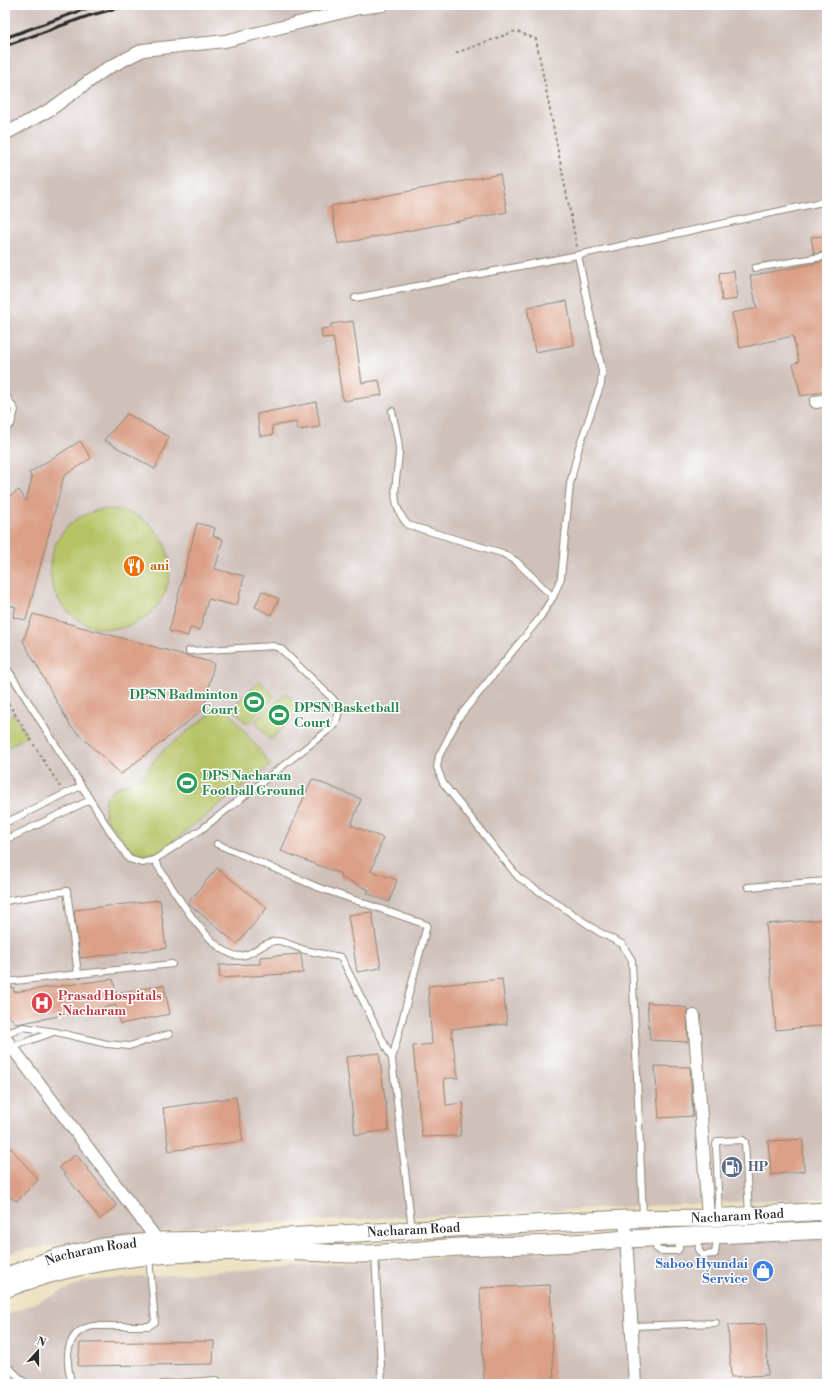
<svg xmlns="http://www.w3.org/2000/svg" width="832" height="1389" font-family="'Libre Bodoni',serif">
<rect width="100%" height="100%" fill="#fff"/>
<filter id="ink" filterUnits="userSpaceOnUse"><feTurbulence type="fractalNoise" baseFrequency=".025" numOctaves="2"/><feDisplacementMap in="SourceGraphic" scale="8" xChannelSelector="R" yChannelSelector="G"/><feConvolveMatrix kernelMatrix="1 2 1 2 8 2 1 2 1" color-interpolation-filters="sRGB"/></filter>
<filter id="wash" filterUnits="userSpaceOnUse"><feTurbulence type="fractalNoise" baseFrequency=".012" numOctaves="4" result="noise"/><feDisplacementMap in="SourceGraphic" scale="16" xChannelSelector="R" yChannelSelector="G"/><feGaussianBlur stdDeviation="0.9" result="paint"/><feColorMatrix in="noise" values="0 0 0 0 0 0 0 0 0 0 0 0 0 0 0 0 0 1.4 0 .05"/><feComposite in="paint" operator="in"/></filter>
<g filter="url(#wash)">
<rect width="100%" height="100%" fill="#ece1c0"/>
<g fill="#cfc0ba">
<path d="M5,5h822v1193l-628,28 -185,25 -9,6z"/>
<path d="M827,1236v148h-822v-68l81,-35 213,-15z"/>
</g>
<g fill="#b6c365" stroke="#707748">
<circle cx="110" cy="569" r="60"/>
<path d="M260,681l15,16 -28,27 -15,-17z"/>
<path d="M286,693l17,17 -33,30 -15,-19z"/>
<path d="M223,704l48,61 -112,87 -17,3 -9,-4 -28,-33v-19l7,-9 29,-13 21,-26z"/>
<path d="M13,714l14,22 -22,13v-30z"/>
</g>
<g id="blocks">
<g fill="#da9f86">
<path d="M500,174l7,38 -169,32 -7,-38z"/>
<path d="M822,236l3,16 -11,2 -3,-17z"/>
<path d="M827,261v130l-26,5 -8,-32 6,-2 -6,-26 -53,12 -8,-35 25,-5 -7,-32z"/>
<path d="M734,271l3,28 -15,2 -3,-28z"/>
<path d="M567,301l7,44 -39,7 -8,-45z"/>
<path d="M353,321l9,62 17,-3 3,15 -39,6 -10,-64 -11,1 -1,-9 10,-1v-4z"/>
<path d="M316,402l4,25 -22,3 -2,-8 -24,4 1,9 -13,1 -3,-22z"/>
<path d="M127,414l42,23 -14,32 -51,-29z"/>
<path d="M80,441l11,17 -27,18 -38,144 -13,-3 3,-10 -11,-3v-105l14,-9 7,11 6,-23 -3,-5z"/>
<path d="M197,523l18,5 -2,8 10,3 -8,30 29,7 -7,30 -29,-7 -8,31 -10,-2 -2,8 -19,-5z"/>
<path d="M262,591l17,8 -8,16 -16,-8z"/>
<path d="M33,614l181,49 -10,46 -83,65 -50,-47 -48,-86z"/>
<path d="M312,779l49,20 -10,26 32,13 -12,33 26,9 -8,22 -22,-9 2,-3 -29,-13 1,-3 -60,-23z"/>
<path d="M217,868l50,40 -30,36 -49,-41z"/>
<path d="M160,900l6,48 -86,10 -6,-48z"/>
<path d="M372,912l9,56 -24,4 -9,-57z"/>
<path d="M827,919v106l-51,5 -10,-106z"/>
<path d="M301,954l2,19 -83,5 -1,-13 41,-1v-7z"/>
<path d="M113,979l3,14 48,-8 6,29 -50,10 -4,-19 -99,19 -12,-12v-23l8,-2 1,5z"/>
<path d="M502,979l5,45 -56,5 7,49h-14l2,27 18,-2 -4,33 -38,1 -9,-91 19,-2 -4,-58z"/>
<path d="M647,1002l40,6 1,34 -38,-2z"/>
<path d="M379,1053l10,77 -34,5 -9,-78z"/>
<path d="M655,1066l35,1 3,49 -34,2z"/>
<path d="M236,1097l7,44 -74,10 -6,-43z"/>
<path d="M803,1139l1,32 -33,4 -3,-34z"/>
<path d="M11,1148l27,32 -21,21 -12,-6v-42z"/>
<path d="M76,1154l41,52 -17,13 -41,-52z"/>
<path d="M550,1285l4,99h-70l-4,-96z"/>
<path d="M766,1324l2,51 -37,2 -3,-52z"/>
<path d="M214,1341l-1,23 -135,2 2,-23z"/>
</g>
</g>
</g>
<g filter="url(#ink)">
<use href="#blocks" fill-opacity="0" stroke="#8c8676" stroke-width="1"/>
<g fill="none" stroke-linecap="round" stroke-linejoin="round">
<g stroke="#8c8676" stroke-width="8">
<g id="service">
<path d="M578,255l24,116 -1,13 -22,63 -9,37 -9,94 -8,19 -14,22 -80,98 -20,39 -2,11 6,16 75,94 81,55 23,12 10,16 11,257"/>
<path d="M755,268l72,-12"/>
<path d="M355,298l223,-43 249,-54"/>
<path d="M5,394l10,16 -4,14 -6,6"/>
<path d="M392,411c2,12 7,27 7,40 -1,28 -12,51 9,74l94,28 14,8 37,36"/>
<path d="M5,665l105,166 19,28 13,4 12,-3 48,-31 133,-104c4,-11 6,-17 -2,-26l-52,-50 -7,-3 -85,5"/>
<path d="M5,823l76,-37"/>
<path d="M5,840l85,-40"/>
<path d="M217,844l100,43 110,38 -35,134 20,171"/>
<path d="M154,860c17,25 51,87 80,95 15,5 27,-13 42,-14 8,-1 20,7 29,9 12,3 24,5 36,7l51,102"/>
<path d="M748,887l79,-6"/>
<path d="M5,901l62,-10 11,83"/>
<path d="M5,982l167,-18"/>
<path d="M5,1034l18,-7 33,5 51,12 22,2 40,-12"/>
<path d="M12,1047l42,-15"/>
<path d="M719,1216l-3,-72 2,-3 25,-1 2,2 4,73"/>
<path d="M698,1236l1,15 3,4 13,-1 2,-17"/>
<path d="M655,1239l1,9 4,3h17l2,-2v-10"/>
<path d="M375,1254l7,130"/>
<path d="M632,1326l84,-3"/>
<path d="M5,1364l21,20"/>
<path d="M72,1384c-7,-23 -8,-53 21,-58h56l6,-4 -6,-65"/>
<path d="M162,1384l55,-4"/>
</g>
</g>
<g stroke="#8c8676" stroke-width="14">
<g id="minor">
<path d="M5,134l46,-25 55,-40 37,-19 82,-9 134,-33 24,-3"/>
<path d="M816,402l11,-2"/>
<path d="M694,1016l14,202"/>
<path d="M5,1038l153,203 1,7"/>
<path d="M625,1219l10,165"/>
</g>
</g>
<g stroke="#8c8676" stroke-width="19">
<g id="secondary">
<path id="s1" d="M5,1277l53,-20 45,-10 55,-6 67,-1 400,-21 83,-1 119,-7"/>
<path d="M5,1289c84,-33 174,-38 263,-38 31,0 63,3 94,3 32,-1 65,-5 98,-7 55,-2 111,-2 166,-8l201,-9"/>
</g>
</g>
<g stroke="#8c8676" stroke-width="2" stroke-dasharray="3 3" stroke-linecap="butt">
<path d="M456,53l60,-22 20,8 41,208"/>
<path d="M5,698l55,89"/>
</g>
<use href="#service" stroke="#fff" stroke-width="6"/>
<use href="#minor" stroke="#fff" stroke-width="12"/>
<use href="#secondary" stroke="#fff" stroke-width="17"/>
<g stroke="#2b2b2b" stroke-width="3">
<path d="M5,38l91,-33"/>
<path d="M5,46l83,-30 41,-11"/>
</g>
</g>
</g>
<defs>
<g id="restaurant-disc" transform="scale(1.15)"><circle r="9.5" fill="#e8710a" stroke="#fff"/><path d="M-5-6h1v4h1v-4h1v4h1v-4h1v5L-1.5 .5V6h-2V.5L-5-1ZM5-6V6H3V1.5H1.5Q1.5-4 5-6Z" fill="#fff"/></g>
<g id="stadium-disc" transform="scale(1.15)"><circle r="9.5" fill="#2e9e5b" stroke="#fff"/><path d="M0-5a6.5 5 0 1 0 0 10a6.5 5 0 1 0 0-10ZM-3.5-1.8h7v3.6h-7Z" fill="#fff"/></g>
<g id="hospital-disc" transform="scale(1.15)"><circle r="9.5" fill="#e0444e" stroke="#fff"/><path d="M-5-5h3v3.5h4V-5h3V5h-3V1.5h-4V5h-3Z" fill="#fff"/></g>
<g id="fuel-disc" transform="scale(1.15)"><circle r="9.5" fill="#5c6f8a" stroke="#fff"/><path d="M-5.5-6h7V0h2V4h1.3V-2.5L3-4.5l.8-.8L6-3V5H2.5V1h-1V6h-7ZM-4.2-4.7v3.2H.2V-4.7Z" fill="#fff"/></g>
<g id="shop-disc" transform="scale(1.15)"><circle r="9.5" fill="#3f7fe0" stroke="#fff"/><path d="M-5-2.5h2.3a2.7 3.5 0 0 1 5.4 0H5L5.5 6h-11ZM-1.5-2.5h3a1.5 2.3 0 0 0-3 0Z" fill="#fff"/></g>
</defs>
<g fill-rule="evenodd">
<use href="#restaurant-disc" x="134" y="566"/>
<use href="#stadium-disc" x="254" y="702"/>
<use href="#stadium-disc" x="279" y="715"/>
<use href="#stadium-disc" x="187" y="783"/>
<use href="#hospital-disc" x="42" y="1003"/>
<use href="#fuel-disc" x="732" y="1167"/>
<use href="#shop-disc" x="763" y="1271"/>
</g>
<g text-anchor="middle" dominant-baseline="central" stroke-width="3" stroke-linejoin="round" paint-order="stroke">
<g font-size="13" font-weight="bold" fill="#c56008" stroke="#fff" text-anchor="start">
<text x="150" y="566">ani</text>
</g>
<g font-size="13" font-weight="bold" fill="#27864d" stroke="#fff" text-anchor="start">
<text x="238" y="695" text-anchor="end">DPSN Badminton<tspan x="238" dy="15">Court</tspan></text>
<text x="294" y="708">DPSN Basketball<tspan x="294" dy="15">Court</tspan></text>
<text x="202" y="776">DPS Nacharan<tspan x="202" dy="15">Football Ground</tspan></text>
</g>
<g font-size="13" font-weight="bold" fill="#be3a42" stroke="#fff" text-anchor="start">
<text x="58" y="996">Prasad Hospitals<tspan x="58" dy="15">,Nacharam</tspan></text>
</g>
<g font-size="13" font-weight="bold" fill="#4e5e75" stroke="#fff" text-anchor="start">
<text x="748" y="1167">HP</text>
</g>
<g font-size="13" fill="#2b2b2b" stroke="#fff">
<text stroke="none"><textPath href="#s1" startOffset="738">Nacharam Road</textPath></text>
<text stroke="none"><textPath href="#s1" startOffset="414">Nacharam Road</textPath></text>
<text stroke="none"><textPath href="#s1" startOffset="90">Nacharam Road</textPath></text>
</g>
<g font-size="13" font-weight="bold" fill="#366cbe" stroke="#fff" text-anchor="end">
<text x="748" y="1264">Saboo Hyundai<tspan x="748" dy="15">Service</tspan></text>
</g>
</g>
<rect width="832" height="1389" fill="none" stroke="#fff" stroke-width="20"/>
<g transform="translate(38 1351) rotate(21)" stroke="#ffffff" stroke-width="3" paint-order="stroke">
<path d="M0-3L7 15L0 10L-7 15Z" fill="#2b2b2b"/>
<text y="-6" font-size="11" font-weight="bold" text-anchor="middle" fill="#2b2b2b">N</text>
</g>
</svg>
